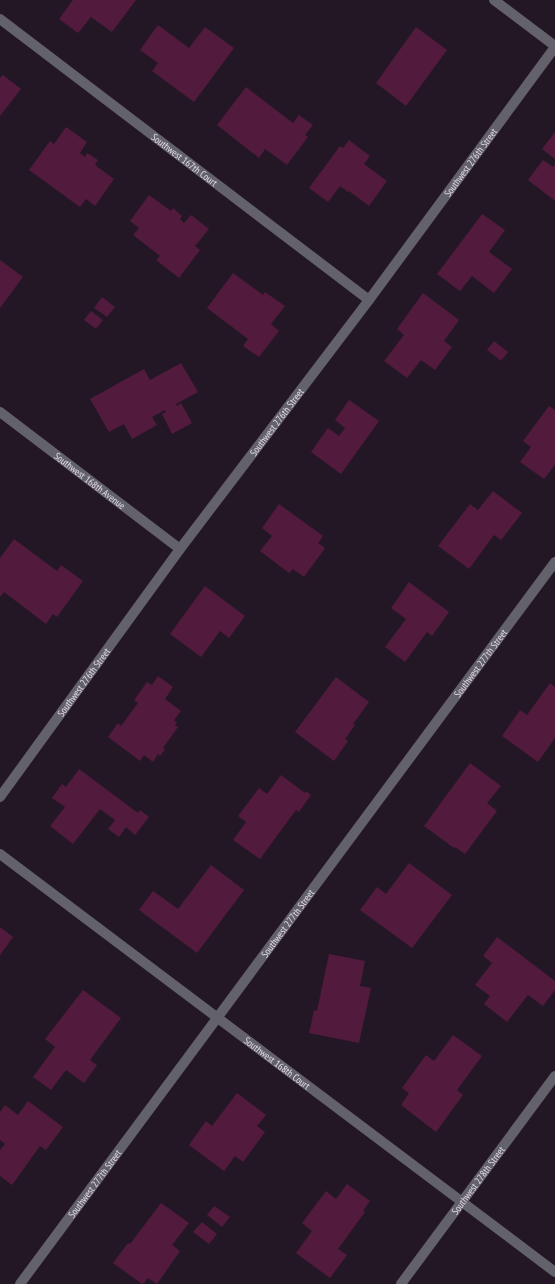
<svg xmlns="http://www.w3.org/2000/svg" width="555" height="1284" font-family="'PT Sans Narrow',sans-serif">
<rect width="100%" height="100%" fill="#231726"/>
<g fill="#521a3d">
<path d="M73,0h63l-24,32 -21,-15 -13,16 -19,-14z"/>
<path d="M158,25l31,23 16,-21 29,21 -40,54 -42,-31 6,-8 -18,-13z"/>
<path d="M416,27l31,23 -41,56 -30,-23z"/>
<path d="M3,75l18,14 -21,27v-38z"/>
<path d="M246,87l47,36 6,-8 14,10 -8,10 3,2 -21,28 -22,-16 -6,9 -42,-33z"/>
<path d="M66,127l21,15 -7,11 5,4 2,-4 11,7 -3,5 19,14 -19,27 -9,-7 -6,8 -51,-37 21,-29 4,3z"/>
<path d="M555,132v27l-13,-10z"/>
<path d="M349,140l21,16 -6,8 23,17 -18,25 -20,-15 -1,1 -8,-6 -12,16 -19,-14 31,-42 3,2z"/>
<path d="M543,160l10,7 2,-3v37l-27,-21z"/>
<path d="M149,195l22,16 2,-3 9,8 -2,3 4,4 7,-8 18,14 -14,17 5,4 -21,28 -23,-18 4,-4 -27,-21 6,-7 -9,-7z"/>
<path d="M482,214l23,16 -16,22 23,17 -18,24 -22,-17 -12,15 -23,-17z"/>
<path d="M0,260l23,17 -23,31z"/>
<path d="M233,273l30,22 2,-3 20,14 -14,18 8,7 -20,26 -16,-11 5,-7 -41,-31z"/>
<path d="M423,293l36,27 -15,21 8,6 -17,23 -14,-10 -14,18 -23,-17 20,-26 -7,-6z"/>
<path d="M102,297l13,10 -8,10 -13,-9z"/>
<path d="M91,311l12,9 -7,9 -12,-9z"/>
<path d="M494,341l14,11 -7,9 -14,-11z"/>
<path d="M181,363l17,29 -22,12 1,2 4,-3 11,20 -20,11 -10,-20 4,-2 -1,-2 -13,7 5,8 -25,14 -8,-15 -15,8 -19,-33 54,-30 6,11z"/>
<path d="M349,400l30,21 -38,53 -30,-22 17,-24 11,8 6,-8 -10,-8z"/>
<path d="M549,406l6,4v55l-11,14 -24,-17 11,-15 -8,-6z"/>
<path d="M493,491l29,22 -21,27 -7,-5 -25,34 -31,-23 32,-42 8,6z"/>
<path d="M279,504l44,32 -5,7 7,5 -21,29 -11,-8 -4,4 -29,-22 12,-15 -10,-8z"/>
<path d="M14,539l43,32 4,-6 22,16 -26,36 -4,-3 -7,10 -42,-32 -4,5v-39z"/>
<path d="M409,582l40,30 -17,24 -5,-4 -22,30 -20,-15 21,-28 -15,-11z"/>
<path d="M205,586l40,30 -16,22 -9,-7 -19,26 -31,-23z"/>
<path d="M158,676l15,11 -8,12 16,12 -7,9 3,3 -2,2 3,2 -15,21 2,1 -5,7 -2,-2 -5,8 -9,-7 -4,6 -32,-24 10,-14 3,3 17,-23 -4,-3 13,-18 5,3z"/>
<path d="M336,677l33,25 -16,22 2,1 -10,14 3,2 -14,20 -39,-29z"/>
<path d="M550,683l5,4v51l-17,24 -36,-26 18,-26 7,5z"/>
<path d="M470,763l31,23 -14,17 10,8 -32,43 -10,-7 -1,1 -30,-22z"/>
<path d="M79,769l59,44 2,-3 9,7 -14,18 -9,-8 -7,10 -11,-8 7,-9 -15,-11 -27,35 -23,-18 15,-19 -13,-9 10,-14 4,3z"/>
<path d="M281,775l24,18 1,-2 5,4 -12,17 -3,-2 -36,49 -27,-19 13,-18 -8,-6 21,-28 8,6z"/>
<path d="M409,863l43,32 -40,53 -52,-38 17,-23 9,7z"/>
<path d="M211,865l33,25 -47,63 -58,-43 14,-19 25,18z"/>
<path d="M0,927l13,10 -13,18z"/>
<path d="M497,937l58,44v9l-12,16 -15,-11 -21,27 -23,-18 6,-8 -15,-11 17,-22 -9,-7z"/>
<path d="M329,954l36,7 -5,25 11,2 -12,55 -50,-10 5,-23 3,1z"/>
<path d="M83,990l38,28 -31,42 7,5 -13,18 -18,-13 -15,20 -18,-13 22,-30 -10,-8z"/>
<path d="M453,1035l29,21 -25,34 6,5 -27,37 -35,-27 8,-12 -7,-5 24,-33 8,6z"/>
<path d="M237,1093l29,22 -9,11 8,6 -22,30 -8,-6 -11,15 -35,-26 17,-24 6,5z"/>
<path d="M28,1101l35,26 -17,23 -6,-4 -28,39 -12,-9v-26l5,-6 -5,-4v-28l5,-7 13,10z"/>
<path d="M347,1184l23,17 -7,10 2,1 -27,37 9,6 -17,23 -34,-25 16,-22 -10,-8 24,-32 10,8z"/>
<path d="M161,1203l28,20 -17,22 8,6 -23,33 -9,-6 -5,6h-1l-29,-21 15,-20 2,1z"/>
<path d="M214,1206l16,11 -8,10 -15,-12z"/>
<path d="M202,1222l15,12 -8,10 -16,-12z"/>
</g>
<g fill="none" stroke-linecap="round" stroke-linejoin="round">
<g stroke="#63616b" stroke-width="10">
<path id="s1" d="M0,19l369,281"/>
<path id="s2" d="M0,412l180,137"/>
<path id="s3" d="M0,797l180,-248 189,-249 186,-253"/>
<path id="s4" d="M0,854l555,418"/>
<path id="s5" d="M20,1284l535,-722"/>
<path id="s6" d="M401,1284l154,-208"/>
</g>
<path stroke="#63616b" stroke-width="10" d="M494,0l61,46"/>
</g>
<g text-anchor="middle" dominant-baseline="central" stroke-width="3" stroke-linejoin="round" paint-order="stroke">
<g font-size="10" fill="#e3dbe5" stroke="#190e1c">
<text stroke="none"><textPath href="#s1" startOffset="232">Southwest 167th Court</textPath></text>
<text stroke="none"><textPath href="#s3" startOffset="790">Southwest 276th Street</textPath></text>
<text stroke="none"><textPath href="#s3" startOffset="466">Southwest 276th Street</textPath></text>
<text stroke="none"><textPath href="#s2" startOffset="113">Southwest 168th Avenue</textPath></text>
<text stroke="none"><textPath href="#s5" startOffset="773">Southwest 277th Street</textPath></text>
<text stroke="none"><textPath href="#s3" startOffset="142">Southwest 276th Street</textPath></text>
<text stroke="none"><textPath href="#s5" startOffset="449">Southwest 277th Street</textPath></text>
<text stroke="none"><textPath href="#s4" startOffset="347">Southwest 168th Court</textPath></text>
<text stroke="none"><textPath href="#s6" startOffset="129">Southwest 278th Street</textPath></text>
<text stroke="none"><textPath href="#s5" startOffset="125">Southwest 277th Street</textPath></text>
</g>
</g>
</svg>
